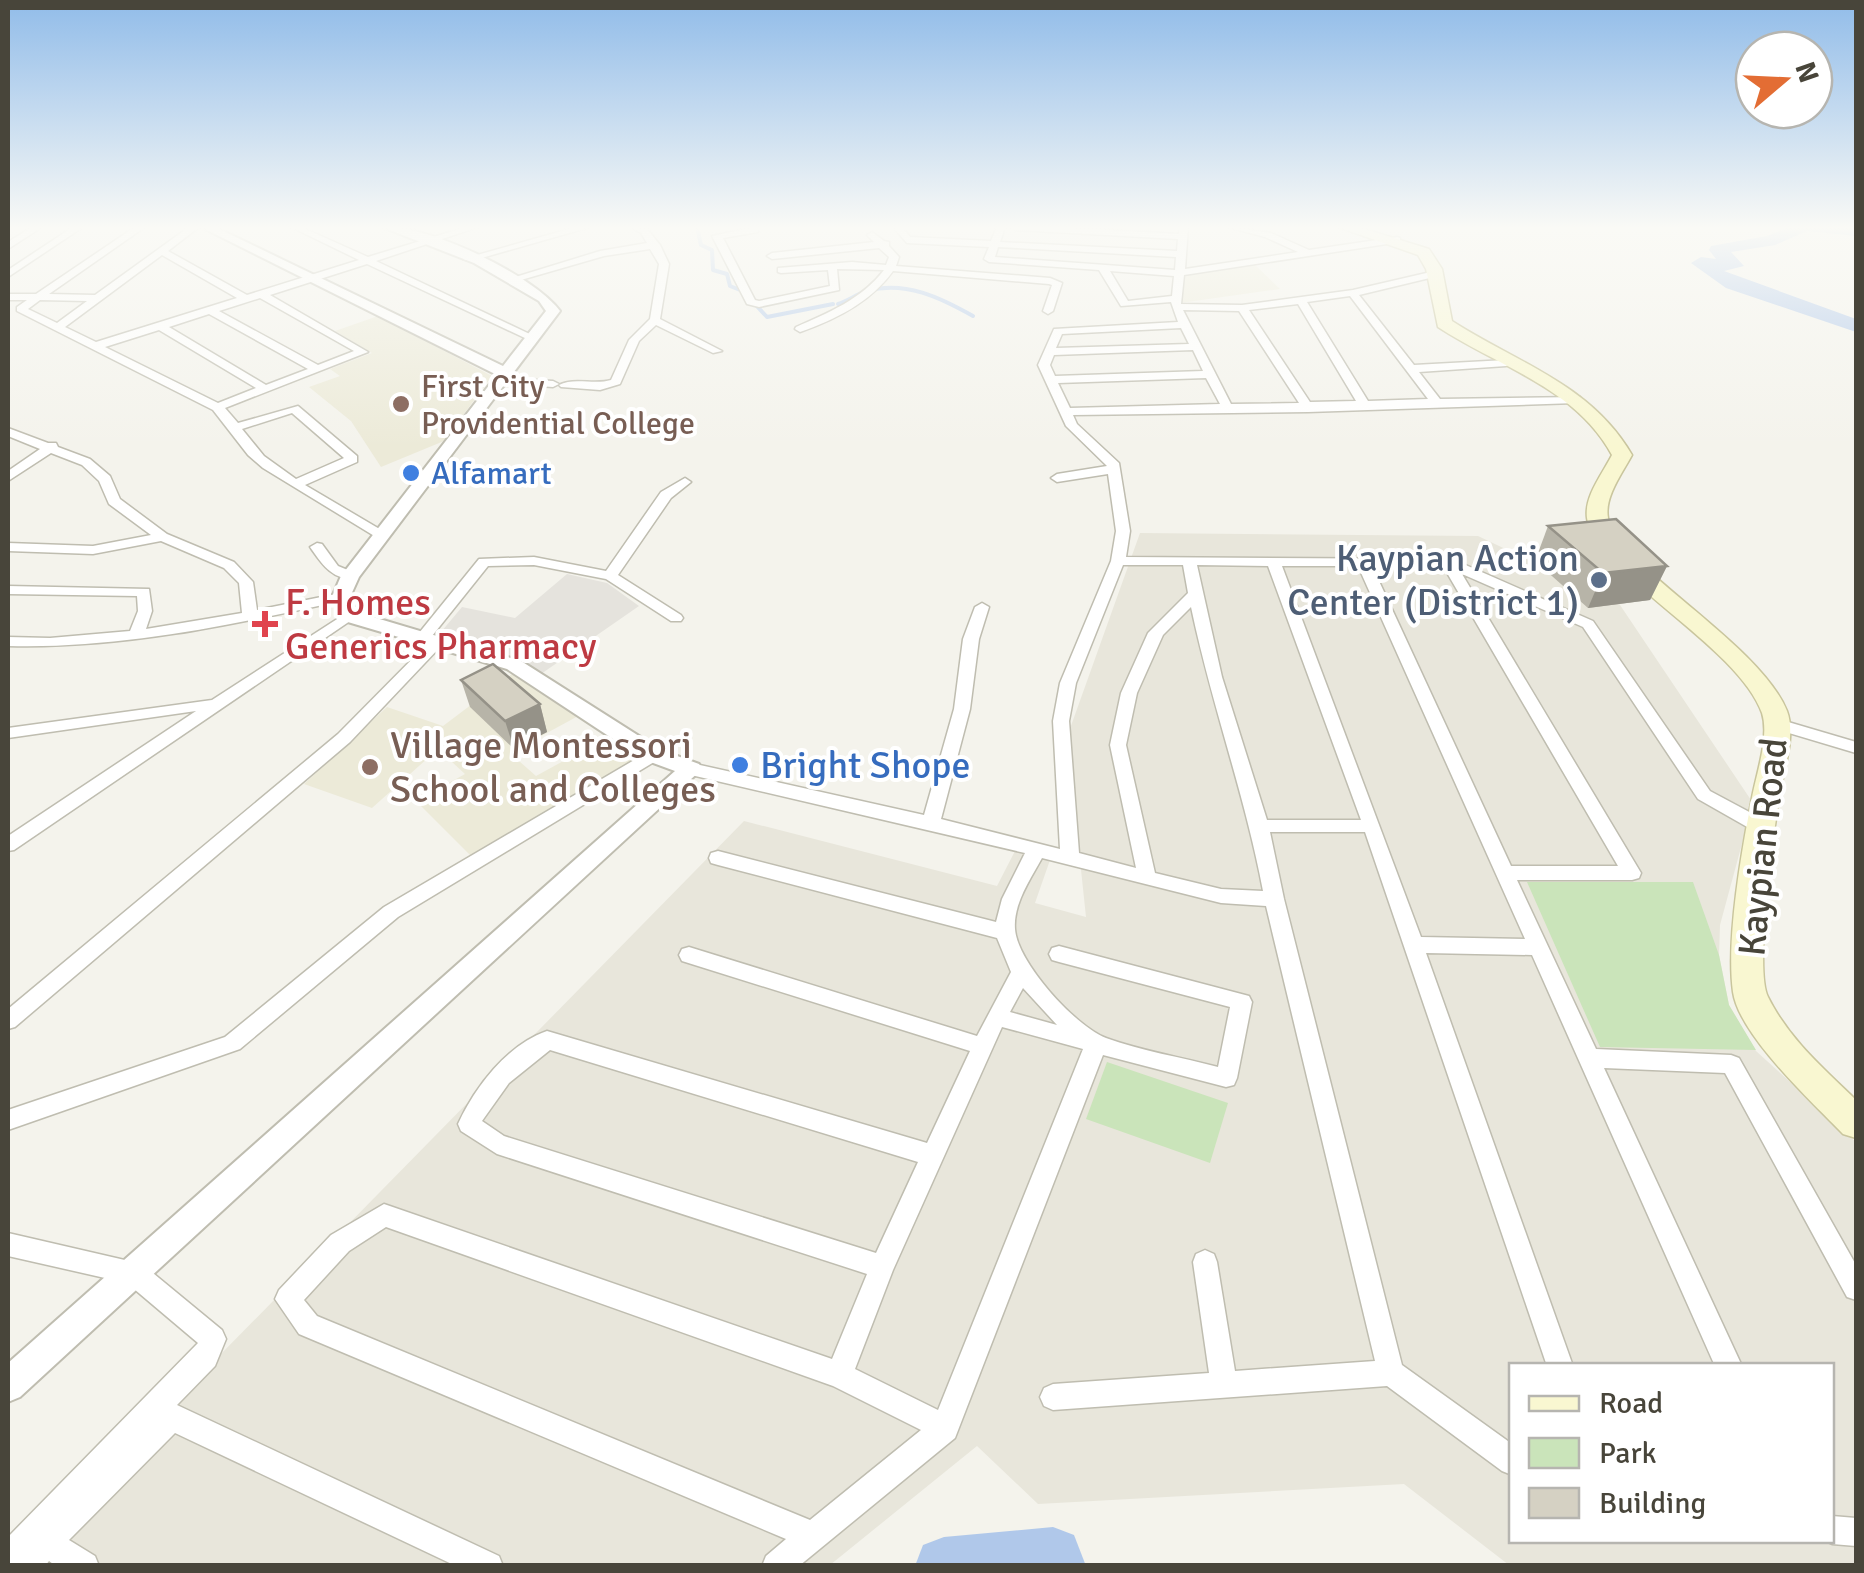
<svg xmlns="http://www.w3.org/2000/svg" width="1864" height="1573" font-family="Signika,sans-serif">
<rect width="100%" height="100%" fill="#f4f3ec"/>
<path fill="#e8e6db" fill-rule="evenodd" d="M1140,533l338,3 140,66 135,201 -33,122 -1,30 10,50 27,46 100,91v423h-347l-105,-81 -366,20 -61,-58 -147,119 -817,1 731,-745 253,65 18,-35 35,9 -15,43 51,14 -19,-180zM1512,1366h320v174h-320z"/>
<path fill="#e5e3dd" d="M567,574l40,9 32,23 -98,68 -45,-25 -60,-11 26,-31 53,11z"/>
<g fill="#ecead8">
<path d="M1254,264l26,25 -100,14 3,-29z"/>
<path d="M378,316l114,60 -48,65 -63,26 -30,-46 -42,-34 31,-11 -10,-7 42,-16 -37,-22z"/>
<path d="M516,671l64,44 -70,38 26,23 73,-40 33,24 -168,99 -58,-58 49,-27 -27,-25 -66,59 -68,-24 83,-77 56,19z"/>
</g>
<g fill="#cae4ba">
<path d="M1527,882h166l26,73 10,50 27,45 -156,-3z"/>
<path d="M1107,1062l121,41 -18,60 -124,-44z"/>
</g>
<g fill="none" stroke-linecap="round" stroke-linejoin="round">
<g stroke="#b0c8ea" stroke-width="4">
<path d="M697,227l4,18 11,5 1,20 14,4 3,12 15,6"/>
<path d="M753,302l14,15 66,-13"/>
<path d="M838,304c10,-3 19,-10 29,-13 38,-11 74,7 106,25"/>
</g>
<g fill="#b0c8ea" fill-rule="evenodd">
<path d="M1789,227h67v9l-49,-5 -32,14 -44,7 13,14 -20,5 132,48v13l-130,-44 -35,-25 10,-6 15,2 -7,-9 2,-4 56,-10z"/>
<path d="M1053,1527l21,8 12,31h-171l8,-21 21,-8z"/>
</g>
<g stroke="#bfbdb0" stroke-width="3">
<g id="minor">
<path d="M32,227h10l-34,22v-7z"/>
<path d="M73,227h10l-75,50v-7z"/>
<path d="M135,227h10l-96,67 46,1 94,-68h10l-31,24 79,44 112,-35 -68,-33h10l67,30 98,-30h12l-102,34 160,76 -9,2 -160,-75 -97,31 98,57 -143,56 13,15 60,-17 59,50v6l-52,23 83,49 -2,3h-10l-113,-69 -15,-13 -35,-45 -196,-99v-4l10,-7h-19v-6h28zM162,255l75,43 -141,44 -31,-15zM260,298l94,53 -36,14 -99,-54zM40,300l47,1 -30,22 -29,-14zM209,314l99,55 -42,16 -97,-58zM159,330l97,58 -38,15 -113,-56zM292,413l52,45 -48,21 -32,-23 -22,-27z"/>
<path d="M576,227h14l-119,34 -8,-2z"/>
<path d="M630,227l17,2 13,16 9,19 -9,55 62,32 -9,2 -57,-28 -17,16 -19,43 -20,6 -39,-3 -2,-2c14,-8 36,0 52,-5l18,-40 21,-21 9,-55 -9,-15 -46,7 -90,26 -5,-3 91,-28 47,-8 -6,-10z"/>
<path d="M755,227l3,1v4l-35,6 32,62 4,1 71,-15 -2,-16 -47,3 -3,-1v-4l74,-6 34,3 3,-8 -10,-9 -107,11 -5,-3 5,-3 102,-11 -7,-7 5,-3 12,9 5,1v4l10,11 -3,9 154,12 12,5 -9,28 -5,3 -5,-3 9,-26 -3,-1 -156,-13c-22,31 -58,49 -93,61l-5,-3 1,-2c32,-14 66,-28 88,-57l-47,-1 2,21 -80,17 -12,-3 -35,-68z"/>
<path d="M893,227h9l8,10 81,4 6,-14h8l-5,15 177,9 1,-12 -162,-9 -5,-3h43l125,7 1,-7h8l-3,42 113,-17 -33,-15 -37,-10 43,6 38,17 88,-13 3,1v4l-216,33 -3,29 61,1 111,-15 82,-19 5,3 -2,2 -79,19 55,70 92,-5 6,3 -6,3 -87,6 21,27 140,-2v4l-4,2 -268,9 -235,3 4,9 42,39 11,68 -4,26 326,2 141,62 117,170 58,31 3,5 -9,6 -6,-1 -58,-33 -115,-172 -121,-53 179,299 -2,5 -7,2h-115l79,169 135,6 8,3 117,207v35l-9,-3 -122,-224 -121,-5 138,298h-27l-183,-411 -106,-2 147,413h-26l-182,-534h-95l14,67 118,466 110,79v31l-10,-4 -115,-85 -334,24 -9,-4 -4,-9 4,-9 9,-4 156,-11 -16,-111 3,-8 9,-4 9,4 3,8 18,109 140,-10 -109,-455 -45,-3 -179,-45c-11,20 -29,46 -27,71 2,33 60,97 91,109 35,13 75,19 112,29l12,-60 -171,-45 -7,-2 -3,-6 3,-6 7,-2 190,50 3,6 -15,76 -3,7 -8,2 -123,-32 -148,383 -156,128h-37l4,-10 20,-17 -487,-205 -24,-35 4,-9 52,-55 53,-31 448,155 35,-85 -370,-120 -36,-23 -3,-7c17,-37 49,-79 89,-93l380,112 43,-92 -288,-90 -3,-6 3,-6 7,-2 288,89 34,-64 -14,-34 -279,-73 -7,-2 -2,-5 2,-5 7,-2 278,71 6,-23 23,-46 -334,-78 -9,-6 9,-6 233,52 30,-106 9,-70 12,-32 7,-4 7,4 -10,32 -9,70 -29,110 119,30 -7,-128 7,-38 51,-122 5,-30 -8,-57 -51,8 -6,-4 6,-4 50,-8 -41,-40 -28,-61 16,-36 124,-7 -7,-20 -50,4 -22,-36 -110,-8 -5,-3 5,-12 -82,-4zM998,247l178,10 -1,13 -180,-13zM1110,271l64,5 -2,20 -44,5zM1350,296l78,103 -60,2 -61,-99zM1298,304l58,97 -46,1 -61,-92zM1183,310l56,1 60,92 -68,1zM1181,328l8,16 -133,4 6,-14zM1193,350l10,21 -148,5 -5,-11 4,-10zM1206,378l14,26 -150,4 -12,-25zM1123,565h60l5,28 -40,40 -27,60 -11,52 26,123 -57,-15 -10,-132 7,-38zM1197,565l71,1 93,254h-94l-45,-143zM1282,566h76l167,373 -104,-2zM1372,566h71l175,300h-107zM1191,607c20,96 54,188 72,284l-42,-2 -66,-16 -29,-128 11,-52 26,-58zM1023,988l34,37 -47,-13zM1002,1027l81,22 -145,361 -83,-41 38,-99zM550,1050l368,112 -42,91 -372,-117 -22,-15 27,-38zM386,1227l447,159 88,44 -111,90 -493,-204 -13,-16 45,-49z"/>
<path d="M497,378l56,3 6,3 -6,3 -60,-4 -2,-2z"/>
<path d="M8,428l40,15h8l2,4 32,12 20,17 10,23 47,35 67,28 19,20 4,28 84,-17 7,4 -7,4c-110,24 -220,48 -333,45v-9l42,1 80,-7 8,-20 -1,-15 -129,-2v-8l141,3 3,22 -6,18 96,-16 -3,-30 -15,-15 -63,-27 -68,13 -85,-3v-8l85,3 58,-11 -42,-31 -10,-23 -17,-16 -31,-12 -43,28v-10l32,-22 -32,-13z"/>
<path d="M685,478l6,4 -20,16 -53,77 63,40 2,3 -2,3h-10l-65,-42 -72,-14 -46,1 -60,75h-10l-3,-3 64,-79 55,-2 72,14 55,-79z"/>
<path d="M317,543l5,1 16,22 17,7v6c-23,1 -33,-15 -45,-32z"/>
<path d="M348,612l5,1 2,3 -2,3 -339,231 -6,1v-15l188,-125 -188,27v-10l204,-28z"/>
<path d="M436,638l5,2 3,3 -3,3 -91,96 -335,285 -7,2v-20l330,-275 93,-94z"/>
<path d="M1778,719l78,23v11l-84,-25 -2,-4z"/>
<path d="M653,749l9,6 -3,4 -261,158 -158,132 -232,81v-20l217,-73 159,-130z"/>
<path d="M8,1233l134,31 80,66 4,9 -11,27 -38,39 322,151 4,10h-47l-281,-133 -106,107 26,16 4,10h-43l-7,-5 -4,5h-37v-29l190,-194 -71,-60 -119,-27z"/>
<path d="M1832,1516l24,2v28l-24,-2 -9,-4h9z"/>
</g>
</g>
<g stroke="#bfbdb0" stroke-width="4">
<path id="tertiary" d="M201,227h14l288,139 43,-55 -7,-10 -65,-38 -92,-36c45,-3 151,48 178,84l-201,266 -9,20 6,15 165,49 140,89 38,14 3,5 -682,628 -12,5v-39l667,-592 -30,-11 -138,-91 -166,-49 -9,-23 9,-21 156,-201z"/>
</g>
<g stroke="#c9c59d" stroke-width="3">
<path id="secondary" d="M1338,227h20l71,22 13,20 10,52c65,42 139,63 180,134 -9,17 -28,42 -24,63 8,47 152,125 179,193 9,24 -3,58 -7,82 -6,36 -26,177 -12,204 21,42 55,71 88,103v38l-13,-4c-30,-31 -104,-99 -110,-142 -7,-51 8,-138 18,-189 4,-26 19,-65 11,-90 -24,-68 -168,-140 -175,-195 -3,-22 16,-45 25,-63 -36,-67 -113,-88 -174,-128l-12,-58 -8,-14z"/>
</g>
<use href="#minor" fill="#fff" fill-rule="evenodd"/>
<use href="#tertiary" fill="#fff" fill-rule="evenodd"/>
<use href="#secondary" fill="#f9f7d1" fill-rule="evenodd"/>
</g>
<g fill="#b7b4a8">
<path d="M1548,526l119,40 -17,34 -62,8 -53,-47z"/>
<path d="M461,680l79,24 7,28 -33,17 -44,-42z"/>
</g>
<g fill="#959288">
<path d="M1667,566l-17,34 -62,8 15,-35z"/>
<path d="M540,704l7,28 -33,17 -9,-28z"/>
</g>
<g fill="#d5d1c3" stroke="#959288" stroke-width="2.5">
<path d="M1616,519l51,47 -64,7 -55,-47z"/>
<path d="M493,664l47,40 -35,17 -44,-41z"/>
</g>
<linearGradient id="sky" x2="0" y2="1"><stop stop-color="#91bce9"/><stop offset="0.51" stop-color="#fafaf6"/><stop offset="1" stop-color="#fafaf6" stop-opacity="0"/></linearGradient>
<rect width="1864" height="447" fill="url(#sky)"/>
<g fill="#8d6e63" stroke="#fff" stroke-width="4">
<circle cx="401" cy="404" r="10"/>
<circle cx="370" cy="767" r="10"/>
</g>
<g fill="#3f7fe0" stroke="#fff" stroke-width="4">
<circle cx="411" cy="473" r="10"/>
<circle cx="740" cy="765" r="10"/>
</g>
<circle fill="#5c6f8a" stroke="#fff" stroke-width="4" cx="1599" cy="580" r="10"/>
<path fill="#e0444e" stroke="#fff" stroke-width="4" d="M260 609h10v10h10v10h-10v10h-10v-10h-10v-10h10z"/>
<g text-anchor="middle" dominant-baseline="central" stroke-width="8" stroke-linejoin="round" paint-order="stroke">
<g font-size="32" fill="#785e54" stroke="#fff" text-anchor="start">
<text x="421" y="386">First City<tspan x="421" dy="37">Providential College</tspan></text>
</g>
<g font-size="32" fill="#366cbe" stroke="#fff" text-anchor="start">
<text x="431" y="473">Alfamart</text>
</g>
<g font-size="38" fill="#4e5e75" stroke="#fff" text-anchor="end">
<text x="1579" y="558">Kaypian Action<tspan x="1579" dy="44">Center (District 1)</tspan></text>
</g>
<g font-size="38" fill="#be3a42" stroke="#fff" text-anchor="start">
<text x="285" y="602">F. Homes<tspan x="285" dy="44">Generics Pharmacy</tspan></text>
</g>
<g font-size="38" fill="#785e54" stroke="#fff" text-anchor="start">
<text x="390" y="745">Village Montessori<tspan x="390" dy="44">School and Colleges</tspan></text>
</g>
<g font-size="38" fill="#366cbe" stroke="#fff" text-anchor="start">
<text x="760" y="765">Bright Shope</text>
</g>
<g font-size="38" fill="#48453a" stroke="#fff">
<text transform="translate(1763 847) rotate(-84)">Kaypian Road</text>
</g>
</g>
<rect width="1864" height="1573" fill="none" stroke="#48453a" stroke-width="20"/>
<rect x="1509" y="1363" width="325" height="180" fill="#ffffff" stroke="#b6b5b0" stroke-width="2.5"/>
<rect x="1529" y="1396" width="50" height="15" fill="#f9f7d1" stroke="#b6b5b0" stroke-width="2.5"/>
<text x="1599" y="1413" font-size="30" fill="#48453a">Road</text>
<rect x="1529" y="1438" width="50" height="30" fill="#cae4ba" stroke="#b6b5b0" stroke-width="2.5"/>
<text x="1599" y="1463" font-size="30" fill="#48453a">Park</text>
<rect x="1529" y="1488" width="50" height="30" fill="#d5d1c3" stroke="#b6b5b0" stroke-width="2.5"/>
<text x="1599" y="1513" font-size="30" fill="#48453a">Building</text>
<g transform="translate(1784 80) rotate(71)"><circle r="48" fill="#ffffff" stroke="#b6b5b0" stroke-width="2.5"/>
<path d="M0-8L18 38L0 25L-18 38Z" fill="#e36d34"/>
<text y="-15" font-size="28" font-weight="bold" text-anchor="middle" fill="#48453a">N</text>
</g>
</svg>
